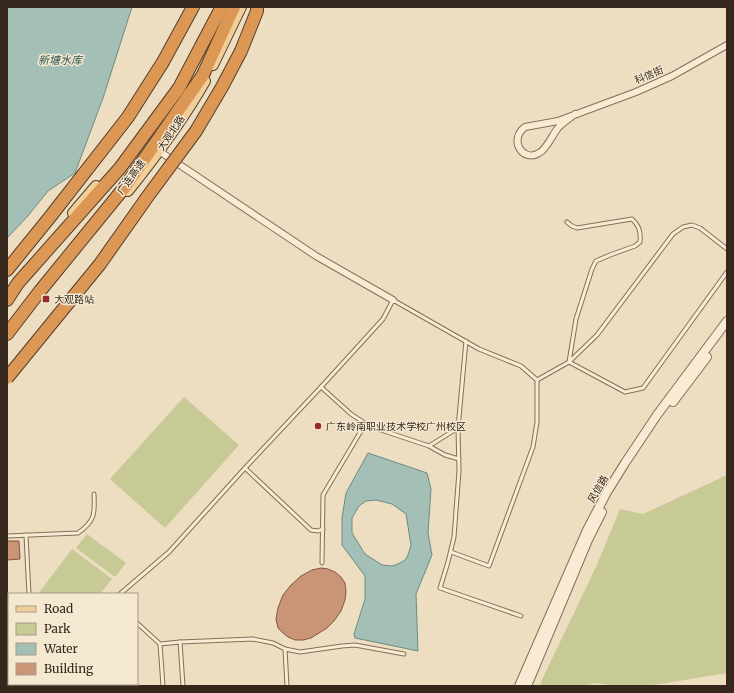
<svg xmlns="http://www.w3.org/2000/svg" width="734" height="693" font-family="Merriweather,'Noto Sans SC',serif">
<rect width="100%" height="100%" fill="#edddc1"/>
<g fill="#c7ca95">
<path d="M184,397l55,48 -74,83 -55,-49z"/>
<path d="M727,475v198l-79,13h-32l-22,-3 -8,3h-44l-2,-2 56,-117 24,-58 23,5z"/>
<path d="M87,534l39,29 -11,14 -39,-29z"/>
<path d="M72,549l40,30 -12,15h-62z"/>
</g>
<g fill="#a4bfb5" stroke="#6b8d82" fill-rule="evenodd">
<path d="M7,7h125l-29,91 -28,75 -27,18 -21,26 -20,21z"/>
<path d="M368,453l59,20 4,16 -3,44 4,22 -16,39 2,57 -63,-13 -1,-4 11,-35v-23l-23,-31v-27l4,-25zM376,500l16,4 14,10 5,31 -3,10 -3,5 -7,4 -6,2 -10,-1 -17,-11 -13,-21v-15l7,-12 7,-5z"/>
</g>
<g fill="#ca9577" stroke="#84563f">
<path d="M7,541h12l1,18 -13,1z"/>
<path d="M321,568l7,1 7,3 6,5 4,6 1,9 -1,8 -4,11 -7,10 -7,7 -16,10 -8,2h-8l-7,-3 -5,-4 -5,-5 -2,-9 2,-11 5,-13 8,-10 10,-9 11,-6z"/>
</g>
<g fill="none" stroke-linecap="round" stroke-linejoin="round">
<g stroke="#866e59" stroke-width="5">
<g id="service">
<path d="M567,222l5,4 5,2 55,-9c7,7 9,12 8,23l-5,4 -25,9 -14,6 -4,8 -16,50 -7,43"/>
<path d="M466,341l-8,87 1,43 -5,66 -6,25 -8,26 81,28"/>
<path d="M569,362l56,30 18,-4 84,-116"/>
<path d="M537,380l32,-18 28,-27 76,-101 10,-7 9,-2 8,3 27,21"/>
<path d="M321,387l30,27 18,12 60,20 16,9 14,4"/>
<path d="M429,446l29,-18"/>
<path d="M245,468l66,62 7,1 5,-2"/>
<path d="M26,535l3,59"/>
<path d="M7,536l71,-3c17,-12 17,-19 16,-39"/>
<path d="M322,563l1,-68 38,-64v-10"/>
<path d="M120,594l49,-42 76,-84 76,-81 62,-68 10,-19 86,49 42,17 16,14v42l-4,25 -44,119 -38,-14"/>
<path d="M137,623l23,21 3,42"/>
<path d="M7,637h2"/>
<path d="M180,642l73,-3 20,4 12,6 15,3 42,-6 13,-1 49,9"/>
<path d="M160,644l20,-2 3,44"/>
<path d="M285,649l2,37"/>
<path d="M80,684l3,2"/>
<path d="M55,686l1,-2"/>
</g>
</g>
<g stroke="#866e59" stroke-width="8">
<g id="minor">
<path d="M575,114c-6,5 -13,9 -17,14 -6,7 -11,21 -19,25 -16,10 -31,-13 -14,-26l33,-6 78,-29 36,-16 55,-31"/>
<path d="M159,151l157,105 77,44"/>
</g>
</g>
<g stroke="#866e59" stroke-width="10">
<g id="tertiary">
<path d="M673,402l34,-45"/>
<path d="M519,686l68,-156 20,-38 18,-29 32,-48 70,-94"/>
<path d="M527,686l61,-146 14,-28"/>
</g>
</g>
<g stroke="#533d2d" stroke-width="12">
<g id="primary">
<path d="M213,65l28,-58"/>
<path d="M128,191c28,-35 55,-71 77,-110"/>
<path d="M73,213l23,-27"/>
</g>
</g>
<g stroke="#533d2d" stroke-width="14">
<g id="motorway">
<path d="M241,51l16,-40v-4"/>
<path d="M7,270l43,-53 78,-100 35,-55 30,-55"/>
<path d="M7,300l11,-17 102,-115 59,-80 40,-76 2,-5"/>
<path d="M7,334l33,-43 84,-103 79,-113 31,-68"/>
</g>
</g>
<use href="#service" stroke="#f8ebd4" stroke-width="3"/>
<use href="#minor" stroke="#f8ebd4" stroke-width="6"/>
<use href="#tertiary" stroke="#f8ebd4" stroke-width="8"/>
<use href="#primary" stroke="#f0cf99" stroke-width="10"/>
<use href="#motorway" stroke="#db9753" stroke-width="12"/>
<g stroke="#533d2d" stroke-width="14" stroke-linecap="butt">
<path id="motorway-bridge" d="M7,378l93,-114 48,-68 48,-65 26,-44 19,-36"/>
</g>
<use href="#motorway-bridge" stroke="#db9753" stroke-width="12"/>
</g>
<g fill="#932a31" stroke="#f4e8d0" stroke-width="1.5">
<rect x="42" y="295" width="8" height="8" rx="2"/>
<circle cx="318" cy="426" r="4"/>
</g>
<g text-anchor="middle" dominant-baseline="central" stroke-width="3" stroke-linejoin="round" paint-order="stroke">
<g font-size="10" fill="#36271d" stroke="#f4e8d0">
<text transform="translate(649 75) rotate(-23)">科信街</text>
<text transform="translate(171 133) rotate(-56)">大观北路</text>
<text transform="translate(131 177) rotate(-54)">广连高速</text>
<text transform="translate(598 489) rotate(-60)">风信路</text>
</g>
<g font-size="10" fill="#36271d" stroke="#f4e8d0" text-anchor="start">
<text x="54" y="299">大观路站</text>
<text x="326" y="426">广东岭南职业技术学校广州校区</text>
</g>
<g font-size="11" font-style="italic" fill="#2d5550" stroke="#f4e8d0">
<text x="60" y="60">新塘水库</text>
</g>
</g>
<rect width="734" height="693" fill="none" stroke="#36271d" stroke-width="16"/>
<rect x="8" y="593" width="130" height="92" fill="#f4e8d0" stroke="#a89b88"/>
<rect x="16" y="606" width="20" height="6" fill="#f0cf99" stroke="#a89b88"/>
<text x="44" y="613" font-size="12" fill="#36271d">Road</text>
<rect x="16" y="623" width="20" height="12" fill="#c7ca95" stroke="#a89b88"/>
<text x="44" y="633" font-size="12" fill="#36271d">Park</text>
<rect x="16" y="643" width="20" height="12" fill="#a4bfb5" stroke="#a89b88"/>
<text x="44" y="653" font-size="12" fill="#36271d">Water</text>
<rect x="16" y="663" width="20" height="12" fill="#ca9577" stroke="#a89b88"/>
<text x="44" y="673" font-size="12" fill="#36271d">Building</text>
</svg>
